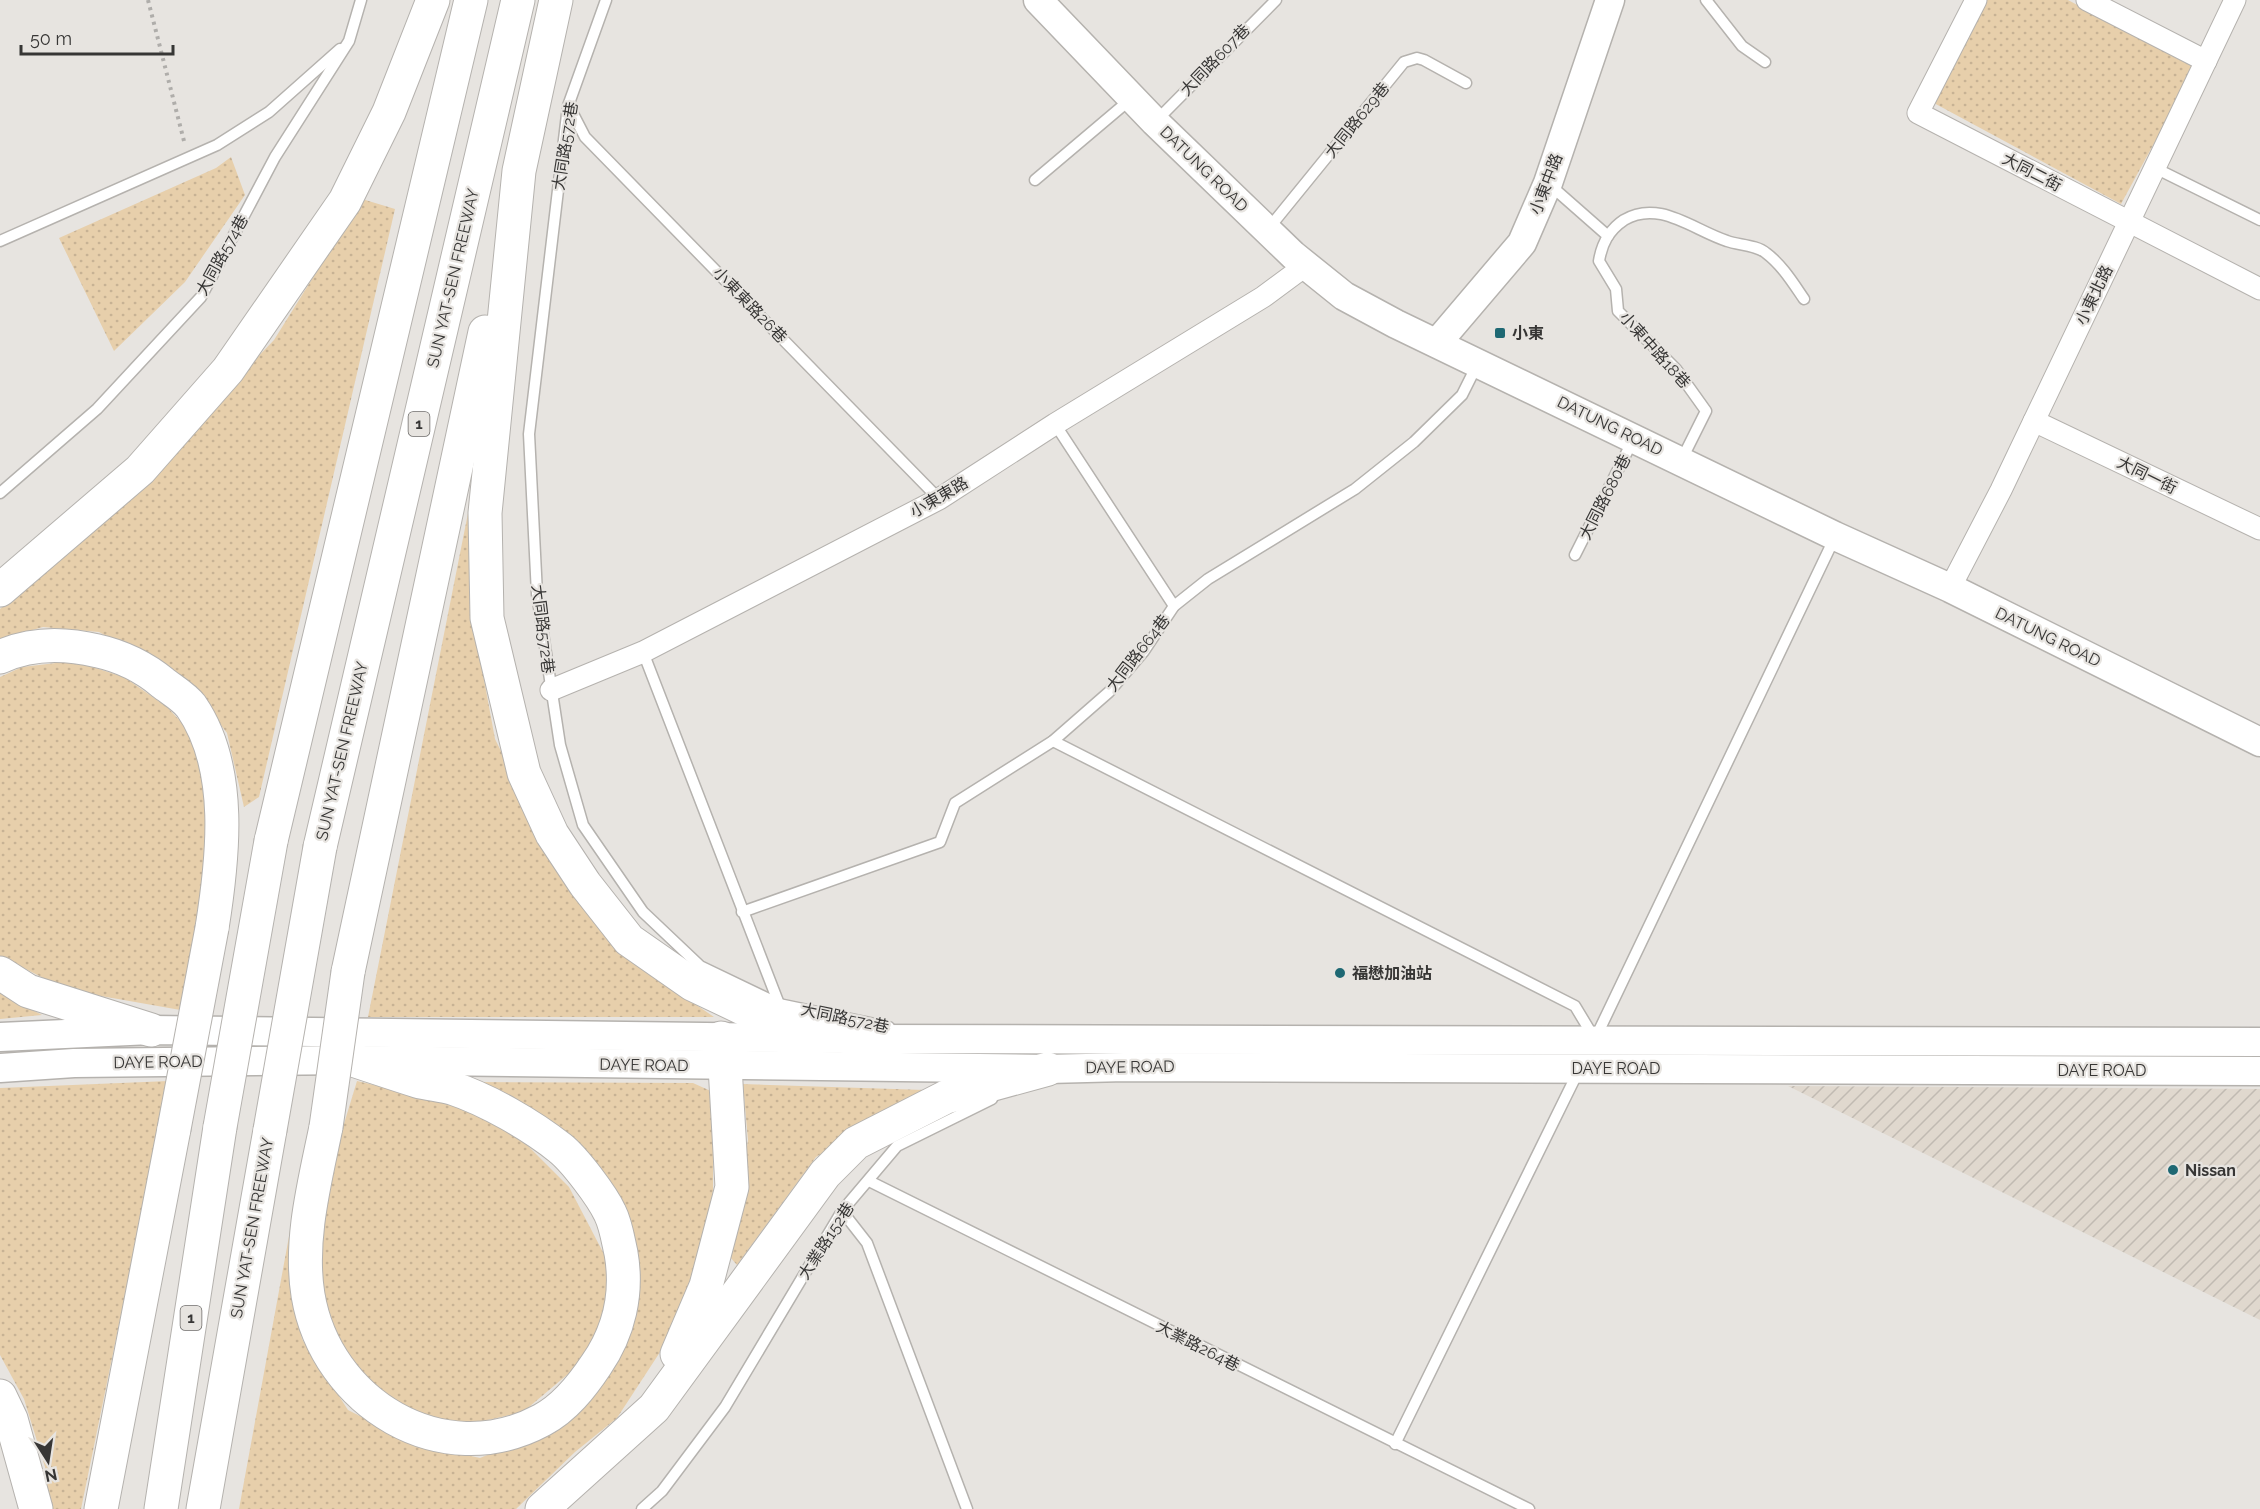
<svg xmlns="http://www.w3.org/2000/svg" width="2260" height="1509" font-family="Raleway,'Noto Sans TC',sans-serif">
<defs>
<pattern id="industrial-furrows" width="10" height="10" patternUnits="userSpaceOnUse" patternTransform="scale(1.5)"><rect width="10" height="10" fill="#e0d8ce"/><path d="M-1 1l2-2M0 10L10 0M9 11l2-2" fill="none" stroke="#c1bab2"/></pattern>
<pattern id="green-dots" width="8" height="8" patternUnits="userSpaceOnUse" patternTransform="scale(1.5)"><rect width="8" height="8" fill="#e7cfab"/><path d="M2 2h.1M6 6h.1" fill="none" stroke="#c7b294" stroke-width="1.8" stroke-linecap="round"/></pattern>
</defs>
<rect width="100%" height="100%" fill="#e7e4e0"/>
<path fill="url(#industrial-furrows)" d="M1788,1086l472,3v231z"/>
<g fill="url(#green-dots)">
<path d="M1987,0h81l127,68 -74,136 -189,-102z"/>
<path d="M231,157l14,38 -60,87 -71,69 -55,-113 157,-70z"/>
<path d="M362,199l33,10 -136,588 -15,10 -17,-74 -30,-39 -40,-30 -58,-32 -56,-5 -43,12v-30l80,-68 194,-201z"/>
<path d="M471,498l4,133 20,108 56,113 97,120 66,45h-346z"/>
<path d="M73,661l51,16 43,30 29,31 20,103 -30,170 -119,-21 -67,-34v-279l22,-10z"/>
<path d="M0,993l42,22 -42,4z"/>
<path d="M169,1081l-88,428h-32l-4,-42 -21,-68 -24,-44v-267z"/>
<path d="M357,1081l106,25 57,32 49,49 37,71v54l-26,52 -57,48 -66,15 -67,-18 -46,-58 -26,-63 11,-115z"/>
<path d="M472,1082l221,1 20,9v98l-10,62 -24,71 -62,95 -42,34 -59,57h-277l55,-300 -4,64 12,66 46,71 65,33 67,15 68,-28 55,-56 27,-147z"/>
<path d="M743,1084l182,6 -109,67 -79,108 -7,-8 18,-117z"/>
</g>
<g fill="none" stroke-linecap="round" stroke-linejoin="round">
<g stroke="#b5b2ae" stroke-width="13">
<g id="lane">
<path d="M606,0l-38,106 -39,328 8,160 23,151 23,80 60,87 57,54 79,38 110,23"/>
<path d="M1706,0l36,46 23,16"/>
<path d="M569,106l16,31 354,362"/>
<path d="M1156,121l120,-121"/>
<path d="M2155,168l105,52"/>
<path d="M1035,180l97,-82"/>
<path d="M1550,185l58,51"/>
<path d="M1269,228l135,-166 13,-4 7,2 42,23"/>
<path d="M0,241l217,-96 52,-33 71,-63"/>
<path d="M1055,424l119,182"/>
<path d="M1681,461l25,-50 -30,-42 -58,-58 -2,-22 -17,-28c3,-18 10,-31 25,-41 35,-21 69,10 103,21 11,4 30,4 39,12 16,12 27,30 38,46"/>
<path d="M0,493l97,-84 104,-112 74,-140 74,-116 12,-41"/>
<path d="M1575,555l58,-115"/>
<path d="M643,652l136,352"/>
<path d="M1053,741l522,265 18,30"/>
<path d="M742,912l198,-70 15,-39 98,-62 56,-49 35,-41 30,-45 34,-27 147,-90 59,-47 48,-47 15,-30"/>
<path d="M1595,1039l240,-502"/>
<path d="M869,1181l660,328"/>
<path d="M842,1211l25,32 100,266"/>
<path d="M1395,1444l183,-372"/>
<path d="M642,1509l20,-18 63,-84 117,-196 55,-65 95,-47"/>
</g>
</g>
<g stroke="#b5b2ae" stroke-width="23">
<g id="street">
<path d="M1976,0l-58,113 342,176"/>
<path d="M2087,0l119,61"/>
<path d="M2034,421l226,108"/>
<path d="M1950,588l51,-98 234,-490"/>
<path d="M551,690l92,-38 296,-153 116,-75 208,-127 42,-31"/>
</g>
</g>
<g stroke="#b5b2ae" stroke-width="31">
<g id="secondary">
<path d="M1038,0l117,122 138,133 51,41 52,28 439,212 115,52 310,154"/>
<path d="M1437,343l85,-100 26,-60 62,-183"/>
<path d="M0,1037l151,-7 705,9 1404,3"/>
<path d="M0,1068l74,-5 279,-3 695,9 77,-2 1135,4"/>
</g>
</g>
<g stroke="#b5b2ae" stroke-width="35">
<g id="highway">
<path d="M556,0l-37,171 -34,342 2,105 37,155 28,61 33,50 44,56 63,44 65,31 99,24"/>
<path d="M0,590l140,-120 88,-100 117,-169 44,-89 44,-112"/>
<path d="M0,657c32,-15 65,-14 98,-6 23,5 47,17 65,32 9,7 21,14 28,23 43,62 32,153 21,222"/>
<path d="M271,841l200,-841"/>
<path d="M320,847l198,-847"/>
<path d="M348,972l137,-640"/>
<path d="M0,973l28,18 123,39"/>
<path d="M326,1127c-11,54 -27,113 -18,168 18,108 134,179 234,125 23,-12 40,-34 54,-55 23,-33 32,-72 25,-112 -3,-13 -5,-28 -11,-40 -8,-17 -35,-53 -50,-65 -29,-23 -72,-48 -108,-60 -11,-3 -24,-4 -35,-7 -22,-7 -43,-14 -64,-21"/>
<path d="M677,1354l29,-68 26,-99 -7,-121 -4,-28"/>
<path d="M0,1396l11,23 25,90"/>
<path d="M101,1509l73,-380"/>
<path d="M161,1509l59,-382"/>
<path d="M203,1509l67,-379"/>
<path d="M542,1509l112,-101 171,-234 31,-31 90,-46 102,-28"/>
</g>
</g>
<path stroke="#afadaa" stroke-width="4" stroke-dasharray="3 4.5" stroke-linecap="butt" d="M148,0l37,145"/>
<use href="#lane" stroke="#fff" stroke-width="10"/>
<use href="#street" stroke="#fff" stroke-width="21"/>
<use href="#secondary" stroke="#fff" stroke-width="28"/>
<use href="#highway" stroke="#fff" stroke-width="33"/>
<g stroke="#b5b2ae" stroke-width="35" stroke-linecap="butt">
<g id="highway-bridge">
<path d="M220,1127l51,-286"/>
<path d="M326,1127l22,-155"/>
<path d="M174,1129l38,-201"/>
<path d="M270,1130l50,-283"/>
</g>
</g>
<use href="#highway-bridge" stroke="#fff" stroke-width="33"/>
</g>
<g fill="#1e6873" stroke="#e7e4e0" stroke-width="2">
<rect x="1494" y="327" width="12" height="12" rx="3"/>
<circle cx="1340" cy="973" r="6"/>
<circle cx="2173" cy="1170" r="6"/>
</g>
<g text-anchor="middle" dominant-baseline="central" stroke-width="4.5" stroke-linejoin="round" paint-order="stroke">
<g fill="#e7e4e0" stroke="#6c6a68" stroke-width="1.5">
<rect x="408.5" y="412" width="21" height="24" rx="4.5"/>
<rect x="180.5" y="1306" width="21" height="24" rx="4.5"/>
</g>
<g font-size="15" font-weight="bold" fill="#373635">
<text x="419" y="424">1</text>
<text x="191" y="1318">1</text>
</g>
<g font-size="16" fill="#373635" stroke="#e7e4e0">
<text transform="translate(1215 60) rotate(-46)">大同路607巷</text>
<text transform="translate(1357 120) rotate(-51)">大同路629巷</text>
<text transform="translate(565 146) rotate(-81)">大同路572巷</text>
<text transform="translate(1204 169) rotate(44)">DATUNG ROAD</text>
<text transform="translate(2032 172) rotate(27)">大同二街</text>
<text transform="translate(1546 184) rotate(-69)">小東中路</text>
<text transform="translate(222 255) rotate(-61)">大同路574巷</text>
<text transform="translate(453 278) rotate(-77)">SUN YAT-SEN FREEWAY</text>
<text transform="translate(2094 295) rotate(-64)">小東北路</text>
<text transform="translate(750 305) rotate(46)">小東東路26巷</text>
<text transform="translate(1655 350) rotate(48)">小東中路18巷</text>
<text transform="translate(1610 426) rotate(26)">DATUNG ROAD</text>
<text transform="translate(2147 475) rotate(26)">大同一街</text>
<text transform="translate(939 497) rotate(-30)">小東東路</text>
<text transform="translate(1605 497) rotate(-63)">大同路680巷</text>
<text transform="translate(543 629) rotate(83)">大同路572巷</text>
<text transform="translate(2048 637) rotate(26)">DATUNG ROAD</text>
<text transform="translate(1138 653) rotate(-52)">大同路664巷</text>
<text transform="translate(342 751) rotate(-77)">SUN YAT-SEN FREEWAY</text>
<text transform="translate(845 1018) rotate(12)">大同路572巷</text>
<text transform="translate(158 1062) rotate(-1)">DAYE ROAD</text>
<text transform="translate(644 1065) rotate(1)">DAYE ROAD</text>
<text transform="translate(1130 1067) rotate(-1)">DAYE ROAD</text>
<text x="1616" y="1068">DAYE ROAD</text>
<text x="2102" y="1070">DAYE ROAD</text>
<text transform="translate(252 1228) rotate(-80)">SUN YAT-SEN FREEWAY</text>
<text transform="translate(826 1241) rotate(-57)">大業路152巷</text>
<text transform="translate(1198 1346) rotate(27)">大業路264巷</text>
</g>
<g font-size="16" font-weight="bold" fill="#373635" stroke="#e7e4e0" text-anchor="start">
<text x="1512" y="333">小東</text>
<text x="1352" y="973">福懋加油站</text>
<text x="2185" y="1170">Nissan</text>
</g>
</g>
<g transform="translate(48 1461) rotate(168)" stroke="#e7e4e0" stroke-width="4.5" paint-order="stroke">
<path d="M0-4.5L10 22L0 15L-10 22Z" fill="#373635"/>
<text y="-9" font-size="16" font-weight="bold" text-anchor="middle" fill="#373635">N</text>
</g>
<path d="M21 45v9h152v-9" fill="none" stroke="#373635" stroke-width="3"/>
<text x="30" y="45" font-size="18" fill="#373635" stroke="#e7e4e0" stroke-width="4.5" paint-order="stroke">50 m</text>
</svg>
